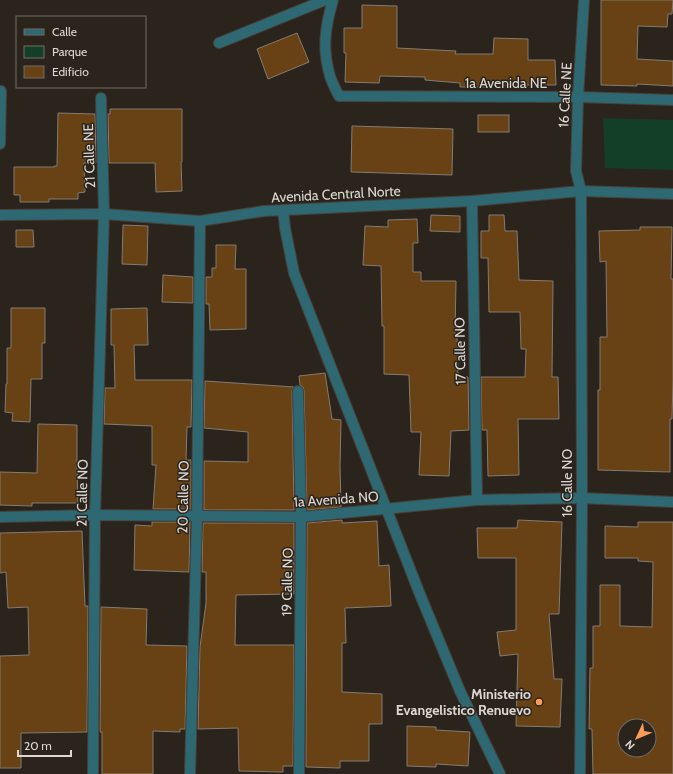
<svg xmlns="http://www.w3.org/2000/svg" width="673" height="774" font-family="Cabin,sans-serif">
<rect width="100%" height="100%" fill="#2b241c"/>
<path fill="#143f27" d="M603,118l70,2v50l-68,-2z"/>
<g fill="#684215" stroke="#847b72" fill-rule="evenodd">
<path d="M601,0h72l-1,14h-4l-1,13 -29,-1 -1,33 36,2v25l-36,-2v2l-36,-1z"/>
<path d="M362,5l35,1v42l59,3 -1,3h38l1,-16 34,1v21h27l1,25h-29v2l-42,-2v2h-25v-4l-35,-3v-3l-45,-1 -1,7 -34,-1 1,-29h-2v-25h18z"/>
<path d="M297,33l12,29 -41,17 -11,-30z"/>
<path d="M110,109h72v53h-1l1,29 -26,1 -1,-29h-46l-1,-49h2z"/>
<path d="M58,113l37,1 1,49h-12l1,29 -7,1v6h-29v3h-29v-7h-6v-28h40v-1h3z"/>
<rect x="478" y="115" width="31" height="17"/>
<path d="M352,126l101,3 -1,46 -101,-3z"/>
<path d="M431,215l29,1v16l-30,-1z"/>
<path d="M489,215h15l1,16h12l2,49 34,1 -1,96h6l1,42h-41l1,56 -31,1 -1,-46h-5l-1,-53h44l1,-28h-5l-1,-37h-31l-1,-54h-7v-27h8z"/>
<path d="M417,219l1,24h-5v29h8v9h35l-1,53h2l1,41h1v1l9,1 1,53 -18,1 -2,45 -30,-1 2,-43h-10l-2,-57 -25,-1v-48h-2l-1,-60 -18,-1 2,-39 23,1v-7z"/>
<path d="M123,225l25,1 -1,39 -25,-1z"/>
<path d="M640,227h32l-1,52h2v100l-1,40h-2v53l-72,-2v-80h2v-53h7l-1,-76 -6,1 -1,-31 41,-1z"/>
<path d="M16,230h17l1,17h-18z"/>
<path d="M216,245h20l-1,24h11v60l-36,1 -1,-26h-3v-27h6v-9h4z"/>
<path d="M163,275l30,2v26l-31,-1z"/>
<path d="M11,308h34v35h-3v36h-11l-1,43 -18,-1 1,-8 -8,-1 1,-28h1v-36h4z"/>
<path d="M147,308l1,37h-14l1,35h57l-1,47h-4l-1,33h5v49h-38l3,-44h-4v-39l-48,-2 1,-36h10l-1,-43h-3v-36z"/>
<path d="M325,373l7,46 9,1 -1,46 1,41 -34,3 -3,-119 -1,-4 -3,-2 -1,-9z"/>
<path d="M205,381l89,6 -2,4 2,119h-90v-49l44,1v-30l-44,-4z"/>
<path d="M38,424l39,1v42l1,36h-46v3l-32,-1v-33l37,1z"/>
<path d="M342,520v3l35,-2 2,45 10,-1 2,41 -46,2 1,35h-4v49l40,2v30h-13v37h-29v7l-34,-1 1,-244z"/>
<path d="M518,520l44,2 -3,92h-10l5,65h8l-2,48 -44,-1 2,-72 -18,2 -3,-24 19,-2v-72h-38l-1,-30h40z"/>
<path d="M152,522h38l-1,50 -55,-2 1,-45 17,1z"/>
<path d="M638,522h35v252h-80l-1,-45h-3l1,-61h3v-42h7v-41h20v41l32,1 1,-65 -15,-1v-3h-33v-32l33,1zM625,726h24v24h-24z"/>
<path d="M203,523h91v71l-58,1 -1,50h59l-1,121h-10v6l-44,-1 -1,-43 -40,1 2,-82 6,-44v-31h-4z"/>
<path d="M82,531l3,75h3l-1,126 -66,1v35h-21v-112l29,-1 -1,-48 -20,1 -2,-36 -6,1v-40z"/>
<path d="M101,607l46,2 -1,36 41,1 -2,83h-5v3l-27,-1v43h-51v-42h-2z"/>
<path d="M407,726l29,1v3l34,2 -2,34 -32,-2v3l-29,-1z"/>
</g>
<g fill="none" stroke-linecap="round" stroke-linejoin="round">
<g stroke="#474139" stroke-width="12">
<g id="minor">
<path d="M333,0c-8,27 -11,49 -3,76 2,7 6,14 9,20l239,1 95,3"/>
<path d="M219,43l106,-43"/>
<path d="M0,144l1,-53"/>
<path d="M472,201l5,299"/>
<path d="M283,210l2,18 9,45 127,324 39,94 40,83"/>
<path d="M0,215l104,-1 96,7 64,-10 208,-10 109,-10 92,3"/>
<path d="M298,391l3,126 -2,257"/>
<path d="M0,517l95,-2 206,2 176,-17 105,-2 91,4"/>
<path d="M93,774l2,-259 9,-301 -3,-116"/>
<path d="M190,774l7,-258 3,-295"/>
<path d="M580,774l2,-276 -1,-307 -5,-20 2,-74 6,-97"/>
</g>
</g>
<use href="#minor" stroke="#2e6872" stroke-width="10"/>
</g>
<circle fill="#fd9c56" stroke="#2b241c" stroke-width="1.5" cx="539" cy="702" r="4"/>
<g text-anchor="middle" dominant-baseline="central" stroke-width="3" stroke-linejoin="round" paint-order="stroke">
<g font-size="14" fill="#dcd7d2" stroke="#2b241c">
<text x="506" y="83">1a Avenida NE</text>
<text transform="translate(565 95) rotate(-87)">16 Calle NE</text>
<text transform="translate(89 156) rotate(-92)">21 Calle NE</text>
<text transform="translate(336 194) rotate(-3)">Avenida Central Norte</text>
<text transform="translate(460 351) rotate(-91)">17 Calle NO</text>
<text transform="translate(567 483) rotate(-90)">16 Calle NO</text>
<text transform="translate(82 493) rotate(-89)">21 Calle NO</text>
<text transform="translate(183 497) rotate(-89)">20 Calle NO</text>
<text transform="translate(336 499) rotate(-4)">1a Avenida NO</text>
<text transform="translate(287 582) rotate(-89)">19 Calle NO</text>
</g>
<g font-size="14" font-weight="bold" fill="#dcd7d2" stroke="#2b241c" text-anchor="end">
<text x="531" y="694">Ministerio<tspan x="531" dy="16">Evangelistico Renuevo</tspan></text>
</g>
</g>
<rect x="16" y="16" width="130" height="72" fill="#2b241c" stroke="#726c65"/>
<rect x="24" y="29" width="20" height="6" fill="#2e6872" stroke="#726c65"/>
<text x="52" y="36" font-size="12" fill="#dcd7d2">Calle</text>
<rect x="24" y="46" width="20" height="12" fill="#143f27" stroke="#726c65"/>
<text x="52" y="56" font-size="12" fill="#dcd7d2">Parque</text>
<rect x="24" y="66" width="20" height="12" fill="#684215" stroke="#726c65"/>
<text x="52" y="76" font-size="12" fill="#dcd7d2">Edificio</text>
<g transform="translate(637 738) rotate(226)"><circle r="19" fill="#2b241c" stroke="#726c65"/>
<path d="M0-3L7 15L0 10L-7 15Z" fill="#fd9c56"/>
<text y="-6" font-size="11" font-weight="bold" text-anchor="middle" fill="#dcd7d2">N</text>
</g>
<path d="M18 750v6h53v-6" fill="none" stroke="#dcd7d2" stroke-width="2"/>
<text x="24" y="750" font-size="12" fill="#dcd7d2" stroke="#2b241c" stroke-width="3" paint-order="stroke">20 m</text>
</svg>
